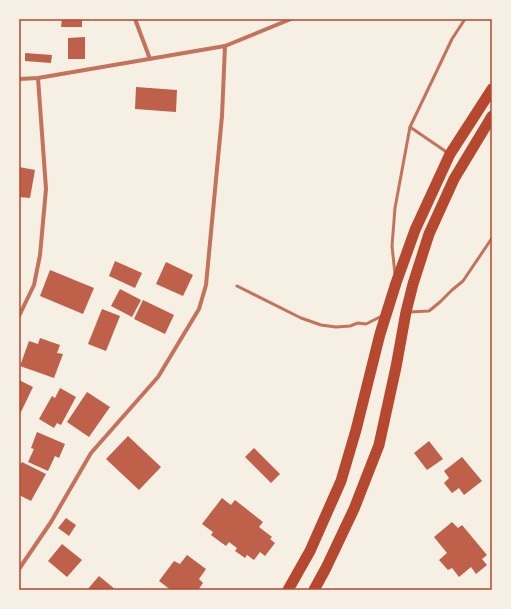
<svg xmlns="http://www.w3.org/2000/svg" width="511" height="609" font-family="'Alegreya Sans',sans-serif">
<rect width="100%" height="100%" fill="#f6efe4"/>
<g fill="#bf614a">
<path d="M62,19h20v8h-21z"/>
<path d="M85,37v22h-17v-21z"/>
<path d="M25,53l27,2 -1,8 -26,-2z"/>
<path d="M136,87l41,3 -1,22 -41,-3z"/>
<path d="M19,167l16,3 -5,28 -11,-1z"/>
<path d="M115,261l27,12 -7,15 -26,-12z"/>
<path d="M166,262l27,13 -10,21 -27,-12z"/>
<path d="M50,270l44,18 -11,26 -43,-18z"/>
<path d="M120,289l21,11 -9,17 -21,-11z"/>
<path d="M143,300l31,15 -9,19 -31,-15z"/>
<path d="M102,309l18,7 -14,35 -18,-7z"/>
<path d="M40,338l20,7 -3,8 6,1 -9,24 -34,-12 9,-25 9,3z"/>
<path d="M19,380l14,7 -14,29z"/>
<path d="M60,388l16,9 -15,28 -4,-2 -3,5 -15,-9 13,-23 3,2z"/>
<path d="M87,392l23,15 -21,30 -22,-15z"/>
<path d="M37,432l28,12 -6,14 -4,-2 -7,15 -20,-9 6,-13 -3,-1z"/>
<path d="M128,436l33,31 -22,23 -33,-31z"/>
<path d="M429,441l14,18 -16,11 -13,-17z"/>
<path d="M254,448l26,26 -9,9 -26,-26z"/>
<path d="M462,457l20,24 -18,14 -5,-7 -7,5 -8,-10 5,-5 -5,-7z"/>
<path d="M22,462l24,12 -15,27 -12,-6v-28z"/>
<path d="M222,498l9,7 4,-5 28,22 -4,5 13,10 -2,2 5,4 -10,13 -5,-4 -6,8 -7,-5 -2,3 -10,-7 2,-3 -8,-6 -3,4 -15,-11 2,-3 -11,-8z"/>
<path d="M66,518l10,7 -7,11 -11,-8z"/>
<path d="M452,522l6,6 4,-3 25,30 -5,4 5,6 -11,9 -5,-7 -12,10 -7,-9 -4,2 -9,-10 8,-7 -13,-16z"/>
<path d="M62,544l20,16 -15,17 -19,-16z"/>
<path d="M187,555l19,14 -7,10 4,4 -5,7h-27l-12,-9 15,-20 6,3z"/>
<path d="M99,576l17,14h-29z"/>
</g>
<g fill="none" stroke-linecap="round" stroke-linejoin="round">
<g stroke="#c5725c" stroke-width="3">
<path d="M410,127l38,26"/>
<path d="M395,274l-3,-28 3,-38 15,-81 42,-88 13,-20"/>
<path d="M237,286l64,32 20,7 15,2 14,-1 8,-3 8,1 16,-8"/>
<path d="M409,312l20,-1 11,-9 12,-12 11,-9 29,-43"/>
</g>
<g stroke="#c5725c" stroke-width="4">
<path d="M135,19l15,40"/>
<path d="M19,79l19,-1 187,-32 66,-27"/>
<path d="M19,316l15,-31 6,-30 6,-66 -8,-111"/>
<path d="M19,569l32,-47 40,-69 67,-76 41,-68 7,-24 16,-169 3,-70"/>
</g>
<g stroke="#b5482f" stroke-width="11">
<path d="M288,590l22,-39 31,-70 15,-51 24,-96 16,-51 19,-53 35,-76 42,-65"/>
<path d="M314,590l12,-22 28,-59 25,-64 17,-78 10,-55 7,-28 16,-50 25,-55 38,-63"/>
</g>
</g>
<rect width="511" height="609" fill="none" stroke="#f6efe4" stroke-width="40"/>
<rect x="20" y="20" width="471" height="569" fill="none" stroke="#b5482f" stroke-width="1.5"/>
</svg>
